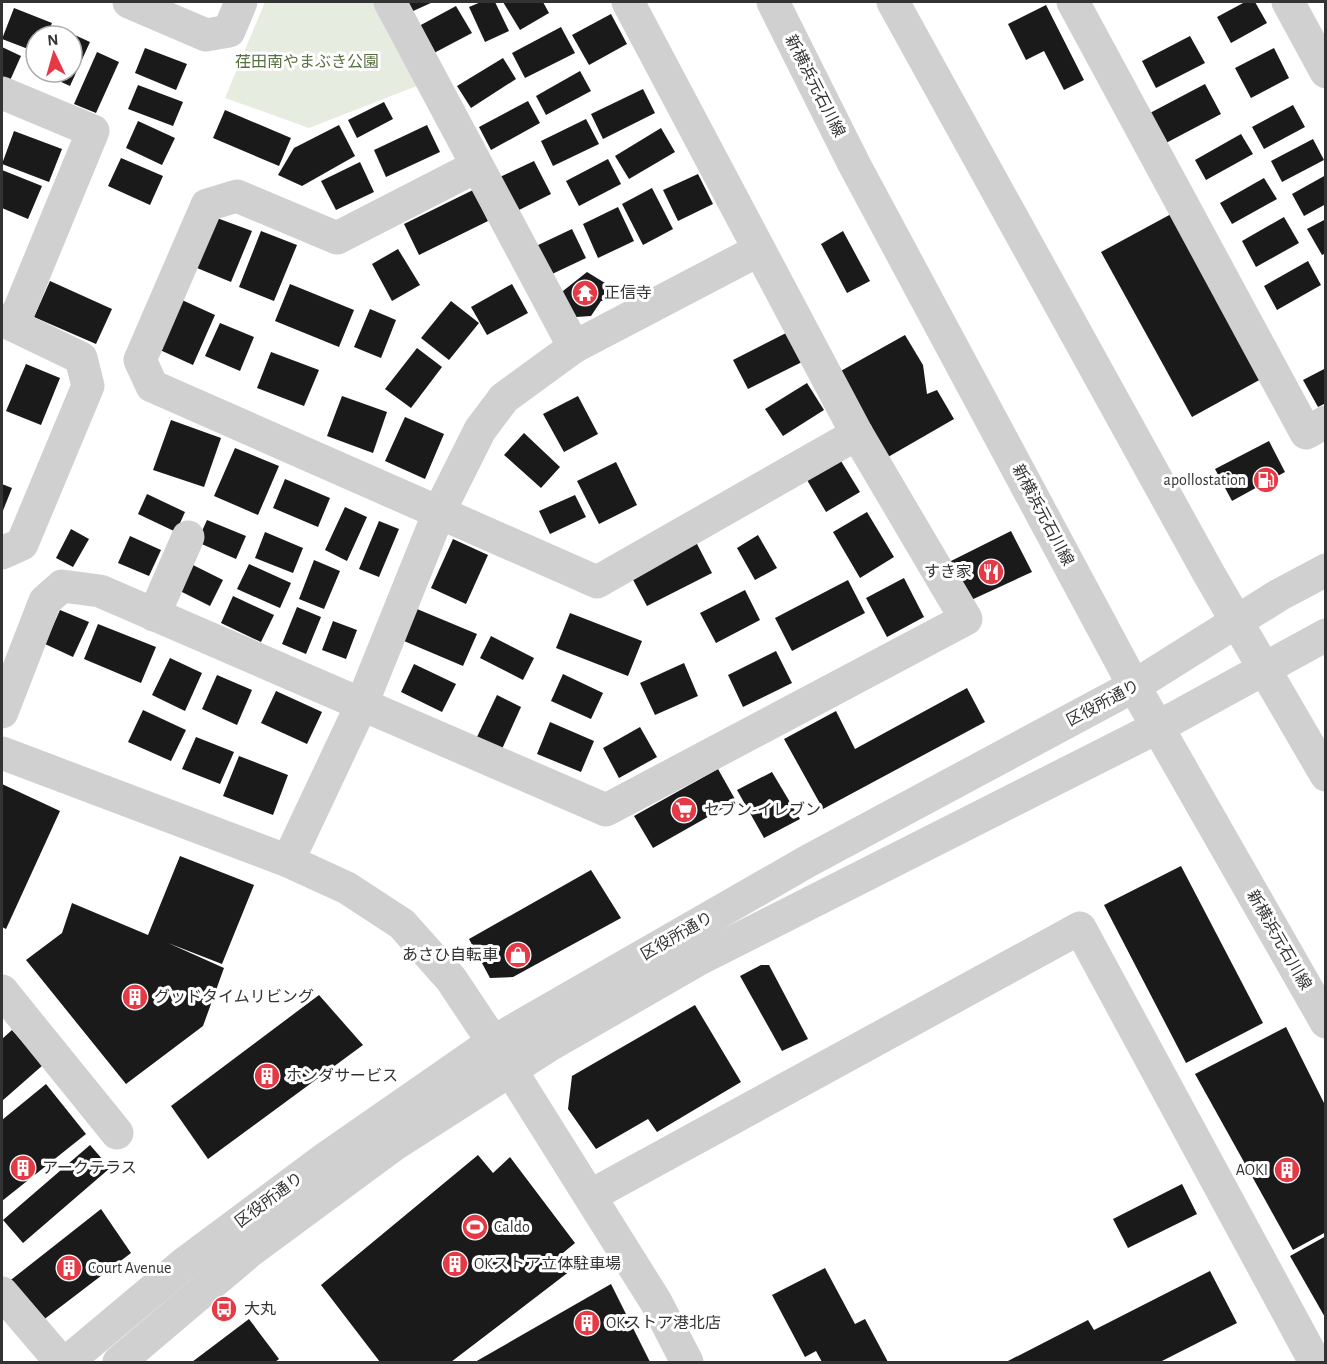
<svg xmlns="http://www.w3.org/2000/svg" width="1327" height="1364" font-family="'Alegreya Sans','Noto Sans JP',sans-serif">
<rect width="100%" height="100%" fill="#fff"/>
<path fill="#e6ecdf" d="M265,2h111l46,82 -113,44 -84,-30z"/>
<g fill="#1a1a1a">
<path d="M406,2h27l-22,10z"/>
<path d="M481,2h14l14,29 -24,11 -16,-35z"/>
<path d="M503,2h40l6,11 -29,17z"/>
<path d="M1245,2h10l12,21 -36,20 -14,-26z"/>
<path d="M1046,5l38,75 -20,10 -20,-39 -18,9 -18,-36z"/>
<path d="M456,6l16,27 -38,20 -15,-27z"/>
<path d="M14,8l38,15 -5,13h-11v16l-34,-13z"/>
<path d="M611,14l16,30 -38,21 -17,-30z"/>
<path d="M561,27l14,26 -50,25 -13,-25z"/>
<path d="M66,31l24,11 -20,44 -24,-11 1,-3h25v-36h-8z"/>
<path d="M1190,36l15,27 -49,25 -14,-27z"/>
<path d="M2,47l19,9 -13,29 -6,-3z"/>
<path d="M145,48l42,16 -11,26 -41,-17z"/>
<path d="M1274,48l15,30 -38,20 -16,-30z"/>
<path d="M97,52l22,10 -23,51 -22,-9z"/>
<path d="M503,58l13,21 -45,29 -14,-22z"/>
<path d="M580,71l11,20 -45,24 -10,-19z"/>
<path d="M1205,84l16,30 -55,29 -16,-30z"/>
<path d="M138,85l45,17 -10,24 -45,-17z"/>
<path d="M643,89l12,24 -52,26 -12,-25z"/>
<path d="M528,101l12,22 -49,27 -12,-23z"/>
<path d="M384,102l9,17 -36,19 -9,-18z"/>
<path d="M1293,105l12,22 -41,22 -12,-22z"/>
<path d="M225,110l66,28 -12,28 -66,-28z"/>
<path d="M586,119l13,25 -46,22 -12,-25z"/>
<path d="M138,121l37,17 -13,27 -36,-17z"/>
<path d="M339,125l16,31 -53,30 -24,-11 16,-27z"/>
<path d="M427,125l13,27 -54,25 -12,-27z"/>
<path d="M661,128l14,24 -46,27 -14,-23z"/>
<path d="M14,131l48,18 -13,33 -47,-18z"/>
<path d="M1241,134l12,20 -47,26 -11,-20z"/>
<path d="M1313,139l11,21 -42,22 -11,-21z"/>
<path d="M121,158l42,18 -13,29 -42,-19z"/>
<path d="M608,159l13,25 -42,22 -13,-25z"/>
<path d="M534,161l17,33 -34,17 -17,-34z"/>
<path d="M360,162l14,30 -38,18 -15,-29z"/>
<path d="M2,170l40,16 -14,33 -26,-11z"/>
<path d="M698,174l15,30 -35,17 -15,-31z"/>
<path d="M1326,175v29l-22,12 -12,-22z"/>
<path d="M1264,178l13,21 -45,25 -12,-21z"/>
<path d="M652,188l21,41 -30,16 -21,-41z"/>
<path d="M473,190l15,31 -69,34 -15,-31z"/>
<path d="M618,207l16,34 -36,17 -15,-34z"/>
<path d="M1173,213l90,165 -71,39 -91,-165z"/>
<path d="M1284,217l15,26 -43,24 -14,-26z"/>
<path d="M217,218l35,13 -21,51 -34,-14z"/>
<path d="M1326,219v34l-4,2 -15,-26z"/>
<path d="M572,229l14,29 -36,17 -14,-29z"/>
<path d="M261,231l36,14 -23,56 -35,-14z"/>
<path d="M843,231l27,50 -23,12 -26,-49z"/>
<path d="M398,249l22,36 -28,16 -20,-37z"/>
<path d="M1308,261l13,24 -44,25 -13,-24z"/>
<path d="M587,272l18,11 2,18h-6l-10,15 -15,1 -11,-9 -2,-17z"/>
<path d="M50,281l62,28 -16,35 -62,-27z"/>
<path d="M290,284l64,26 -15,37 -64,-26z"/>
<path d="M512,284l16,29 -41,22 -16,-28z"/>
<path d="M182,300l33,15 -22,50 -33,-15z"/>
<path d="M451,301l28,22 -30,37 -28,-22z"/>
<path d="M370,309l26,11 -15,38 -27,-11z"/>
<path d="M220,323l34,14 -14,34 -35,-15z"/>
<path d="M788,332l16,29 -56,28 -15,-29z"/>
<path d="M905,335l18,30 4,29 10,-4 17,29 -66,38 -49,-85z"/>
<path d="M417,348l25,19 -31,41 -26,-19z"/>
<path d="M271,352l48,18 -15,36 -47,-18z"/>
<path d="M26,364l34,14 -19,47 -35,-14z"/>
<path d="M1326,368v35l-8,4 -15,-27z"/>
<path d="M807,383l17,27 -41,26 -18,-27z"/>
<path d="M342,396l45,16 -14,41 -46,-17z"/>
<path d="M578,396l20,38 -34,18 -21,-38z"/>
<path d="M405,417l39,17 -19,45 -40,-18z"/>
<path d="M171,420l50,18 -17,49 -51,-17z"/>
<path d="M524,433l36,34 -19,21 -37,-33z"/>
<path d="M1269,441l16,31 -53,29 -17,-32z"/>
<path d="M235,448l44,18 -21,49 -44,-19z"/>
<path d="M841,461l19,31 -34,20 -19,-32z"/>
<path d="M616,462l21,43 -38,19 -22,-43z"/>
<path d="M285,479l45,19 -12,29 -45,-19z"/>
<path d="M2,484l10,4 -10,25z"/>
<path d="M147,494l38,18 -9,20 -38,-18z"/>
<path d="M575,495l11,22 -36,17 -11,-23z"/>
<path d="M345,507l22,10 -20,44 -22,-11z"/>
<path d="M867,512l27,45 -34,21 -27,-46z"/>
<path d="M207,520l39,16 -10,23 -39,-17z"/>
<path d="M379,521l20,8 -20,48 -20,-8z"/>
<path d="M71,529l18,10 -16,28 -17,-9z"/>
<path d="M1011,531l21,41 -63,29 -20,-39z"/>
<path d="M265,532l38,16 -10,25 -38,-15z"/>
<path d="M758,535l19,33 -22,12 -18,-32z"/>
<path d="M130,536l31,14 -12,26 -31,-13z"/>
<path d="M453,539l35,16 -22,49 -35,-16z"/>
<path d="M696,542l16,31 -65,33 -16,-30z"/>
<path d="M314,560l26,11 -16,38 -25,-10z"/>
<path d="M189,563l34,17 -13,26 -34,-17z"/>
<path d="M249,564l42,19 -11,25 -43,-19z"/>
<path d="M904,578l20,39 -37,20 -21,-39z"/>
<path d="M848,580l17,33 -73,38 -17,-33z"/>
<path d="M745,590l15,30 -44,23 -16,-30z"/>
<path d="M233,596l41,19 -13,27 -40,-19z"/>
<path d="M297,607l24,10 -15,37 -24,-10z"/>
<path d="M417,609l60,25 -14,32 -59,-25z"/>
<path d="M60,610l29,12 -16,35 -28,-13z"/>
<path d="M570,613l72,28 -14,35 -72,-28z"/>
<path d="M333,621l24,9 -11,29 -24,-9z"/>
<path d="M98,624l58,23 -15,36 -57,-24z"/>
<path d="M491,636l43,22 -11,22 -43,-22z"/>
<path d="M776,651l16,32 -49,24 -15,-32z"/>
<path d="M170,658l32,15 -17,38 -33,-16z"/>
<path d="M684,663l14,33 -43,19 -15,-32z"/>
<path d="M414,664l42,20 -14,28 -41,-20z"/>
<path d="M563,674l40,19 -12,26 -40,-18z"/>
<path d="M217,675l35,15 -15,35 -35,-16z"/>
<path d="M967,688l18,34 -162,87 -39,-70 52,-28 19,38z"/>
<path d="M276,691l46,21 -15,32 -46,-21z"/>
<path d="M497,695l24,12 -19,42 -25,-12z"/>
<path d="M143,710l43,20 -15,31 -43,-19z"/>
<path d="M550,722l44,19 -13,31 -44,-18z"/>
<path d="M640,727l17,30 -38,21 -16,-30z"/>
<path d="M196,737l38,15 -14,32 -38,-15z"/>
<path d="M239,756l49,19 -15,40 -50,-19z"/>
<path d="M718,769l18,32 -83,47 -19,-32z"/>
<path d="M772,772l28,47 -36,19 -27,-48z"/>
<path d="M2,784l58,27 -54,118 -4,-2z"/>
<path d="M180,856l74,29 -32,79 -54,-21 56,25 -21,58 -77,58 -100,-124 36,-27 10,-30 76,32z"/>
<path d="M1181,866l82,157 -77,40 -82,-158z"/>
<path d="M591,870l30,48 -108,59 -23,1 -21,-39z"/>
<path d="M761,965h8l39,74 -26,12 -42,-75z"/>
<path d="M319,995l44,50 -155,114 -37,-53z"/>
<path d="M695,1005l46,77 -84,50 -9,-13 -52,30 -28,-40 4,-33z"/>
<path d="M1286,1027l40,80v125l-33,18 -98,-176z"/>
<path d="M12,1030l31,35 -41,36v-62z"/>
<path d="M46,1084l40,50 -84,67v-81z"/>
<path d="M90,1145l20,23 -87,75 -20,-23z"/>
<path d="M478,1155l15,18 17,-16 65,86 -17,14 12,14 -119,91h-71l-59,-77z"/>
<path d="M1182,1184l15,30 -69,34 -15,-29z"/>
<path d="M101,1209l30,44 -93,71 -31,-41z"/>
<path d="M1326,1236v83l-36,-63z"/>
<path d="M825,1268l30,56 10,-5 23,43h-66l-6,-11 -11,6 -33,-62z"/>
<path d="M1210,1271l27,52 -77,39h-154l82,-42 6,10z"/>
<path d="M611,1284l39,78h-175z"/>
<path d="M249,1319l30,40 -4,3h-83z"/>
</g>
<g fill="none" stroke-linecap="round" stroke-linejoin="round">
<g stroke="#d0d0d0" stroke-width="33">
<path d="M129,2l77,33 23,-4 12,-29"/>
<path d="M390,2l184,345"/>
<path d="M773,2l81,162 280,522 192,336"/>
<path d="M893,2l316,572 117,201"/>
<path d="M1073,2l233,431 20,-11"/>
<path d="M1288,2l38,70"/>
<path d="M2,93l91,38 -80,194"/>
<path d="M477,166l-140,72 -100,-42 -30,9 -67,155 12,26 445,196 260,-148"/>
<path d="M2,320l79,38 7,28 -66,158 -20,9"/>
<path d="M154,615l34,-78"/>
<path d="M2,712l43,-111 17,-15 38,5 506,219 360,-191 -109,-185 -229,-432"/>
<path d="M2,753l286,108 59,27 55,36 49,55 42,63 163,260 31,60"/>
<path d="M288,861l73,-155 79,-196 40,-80 24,-32 70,-51 185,-97"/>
<path d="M2,991l115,142"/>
<path d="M590,1196l490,-268 235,434"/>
<path d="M2,1293l59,69"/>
<path d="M67,1362l118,-99 141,-105 167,-116 315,-181 326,-175 145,-91 47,-25"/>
<path d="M119,1362l131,-111 145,-107 153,-98 153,-88 457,-231 168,-92"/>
</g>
</g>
<defs>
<g id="temple-disc" transform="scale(1.35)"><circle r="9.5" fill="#e63946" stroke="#fff"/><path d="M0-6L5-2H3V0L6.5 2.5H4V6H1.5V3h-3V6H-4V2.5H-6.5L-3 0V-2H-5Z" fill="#fff"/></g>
<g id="fuel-disc" transform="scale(1.35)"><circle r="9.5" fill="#e63946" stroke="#fff"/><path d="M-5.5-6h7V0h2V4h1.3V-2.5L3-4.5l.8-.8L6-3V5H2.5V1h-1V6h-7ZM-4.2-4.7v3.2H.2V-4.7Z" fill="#fff"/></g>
<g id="restaurant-disc" transform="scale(1.35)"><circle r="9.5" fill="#e63946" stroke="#fff"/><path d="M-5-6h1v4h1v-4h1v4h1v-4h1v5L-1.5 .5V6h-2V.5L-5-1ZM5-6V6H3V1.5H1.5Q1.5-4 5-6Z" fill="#fff"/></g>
<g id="supermarket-disc" transform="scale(1.35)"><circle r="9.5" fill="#e63946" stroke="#fff"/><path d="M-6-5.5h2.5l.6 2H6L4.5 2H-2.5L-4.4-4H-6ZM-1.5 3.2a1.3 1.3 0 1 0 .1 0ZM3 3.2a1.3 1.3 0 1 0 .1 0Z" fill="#fff"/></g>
<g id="shop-disc" transform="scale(1.35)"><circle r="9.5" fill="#e63946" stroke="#fff"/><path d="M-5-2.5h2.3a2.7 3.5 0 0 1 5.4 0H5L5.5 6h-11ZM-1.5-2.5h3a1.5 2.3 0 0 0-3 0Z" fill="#fff"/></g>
<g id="building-disc" transform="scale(1.35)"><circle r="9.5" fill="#e63946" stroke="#fff"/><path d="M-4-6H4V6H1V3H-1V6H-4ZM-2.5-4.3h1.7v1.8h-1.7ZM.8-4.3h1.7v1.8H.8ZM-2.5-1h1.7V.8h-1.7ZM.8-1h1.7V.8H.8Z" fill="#fff"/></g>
<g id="stadium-disc" transform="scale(1.35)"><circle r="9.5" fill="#e63946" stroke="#fff"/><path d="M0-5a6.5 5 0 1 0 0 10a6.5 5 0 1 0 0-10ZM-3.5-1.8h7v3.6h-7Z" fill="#fff"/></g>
<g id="bus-disc" transform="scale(1.35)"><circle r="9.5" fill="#e63946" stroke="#fff"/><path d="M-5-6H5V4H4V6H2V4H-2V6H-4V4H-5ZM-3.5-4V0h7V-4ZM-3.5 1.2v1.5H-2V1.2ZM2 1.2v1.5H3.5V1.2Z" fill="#fff"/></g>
</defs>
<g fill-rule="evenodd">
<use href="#temple-disc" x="585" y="293"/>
<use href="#fuel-disc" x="1266" y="480"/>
<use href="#restaurant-disc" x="991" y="572"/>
<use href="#supermarket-disc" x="684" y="810"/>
<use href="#shop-disc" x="518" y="955"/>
<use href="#building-disc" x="135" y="997"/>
<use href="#building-disc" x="267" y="1076"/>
<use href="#building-disc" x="23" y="1168"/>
<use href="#building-disc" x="1287" y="1170"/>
<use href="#stadium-disc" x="475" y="1227"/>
<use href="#building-disc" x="455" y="1264"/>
<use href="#building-disc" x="69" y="1268"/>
<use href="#bus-disc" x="224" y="1309"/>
<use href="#building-disc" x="587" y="1323"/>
</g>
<g text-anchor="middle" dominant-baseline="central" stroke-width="6" stroke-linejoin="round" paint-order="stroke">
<g font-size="16" fill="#56703f" stroke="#fff">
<text x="307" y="62">荏田南やまぶき公園</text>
</g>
<g font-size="16" fill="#333" stroke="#fff">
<text transform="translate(815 86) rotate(63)">新横浜元石川線</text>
<text transform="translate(1043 515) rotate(62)">新横浜元石川線</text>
<text transform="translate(1103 703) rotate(-28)">区役所通り</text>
<text transform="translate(677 936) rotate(-30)">区役所通り</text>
<text transform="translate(1279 940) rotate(60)">新横浜元石川線</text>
<text transform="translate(269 1200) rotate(-37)">区役所通り</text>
</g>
<g font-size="16" fill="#333" stroke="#fff" text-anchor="start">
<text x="604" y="293">正信寺</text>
<text x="1246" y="480" text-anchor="end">apollostation</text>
<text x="972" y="572" text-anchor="end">すき家</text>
<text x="704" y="810">セブン-イレブン</text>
<text x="498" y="955" text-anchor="end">あさひ自転車</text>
<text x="154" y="997">グッドタイムリビング</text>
<text x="286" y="1076">ホンダサービス</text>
<text x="42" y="1168">アークテラス</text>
<text x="1268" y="1170" text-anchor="end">AOKI</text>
<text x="494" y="1227">Caldo</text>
<text x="474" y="1264">OKストア立体駐車場</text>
<text x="88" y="1268">Court Avenue</text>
<text x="244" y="1309">大丸</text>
<text x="606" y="1323">OKストア港北店</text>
</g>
</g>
<rect width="1327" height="1364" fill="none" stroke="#333333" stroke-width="6"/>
<g transform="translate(54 54) rotate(355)"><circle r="28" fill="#ffffff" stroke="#adadad" stroke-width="1.5"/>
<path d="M0-4.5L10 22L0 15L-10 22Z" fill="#e63946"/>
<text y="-9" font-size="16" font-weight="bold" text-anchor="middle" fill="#333333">N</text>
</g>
</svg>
